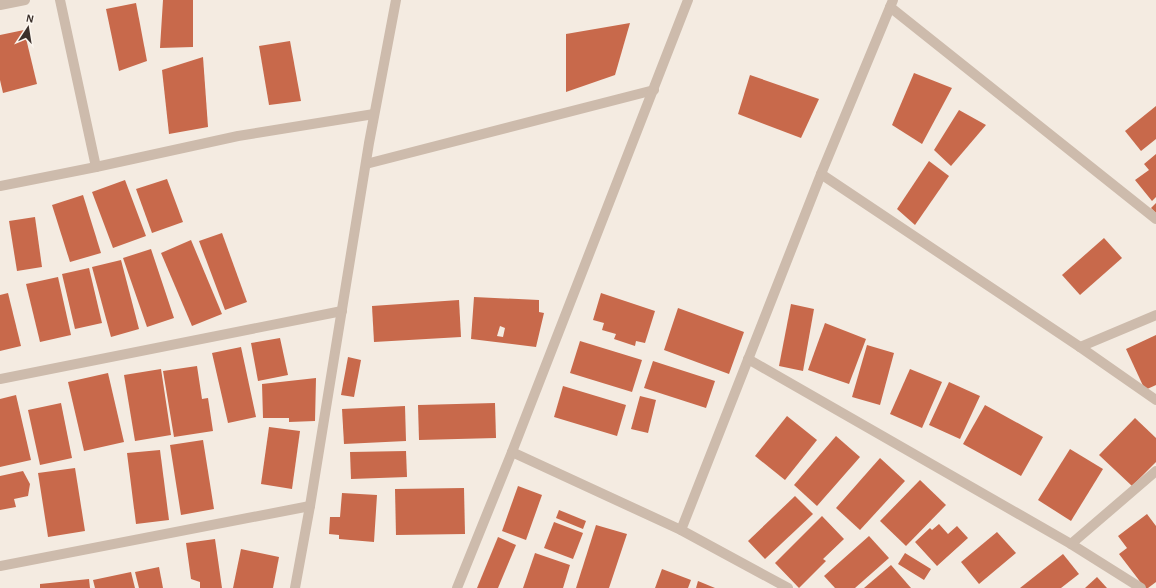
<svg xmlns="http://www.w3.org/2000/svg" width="1156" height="588" font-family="'Alegreya Sans',sans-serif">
<rect width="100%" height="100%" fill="#f4ebe1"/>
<g fill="#c8694b" fill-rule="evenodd">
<path d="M163,0h30v47l-33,1z"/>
<path d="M136,3l11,58 -28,10 -13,-62z"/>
<path d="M630,23l-15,52 -49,17v-58z"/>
<path d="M24,30l13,54 -34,9 -3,-13v-45z"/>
<path d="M290,41l11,60 -32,4 -10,-59z"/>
<path d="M203,57l5,70 -39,7 -7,-64z"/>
<path d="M914,73l38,15 -30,56 -30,-19z"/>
<path d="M750,75l69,24 -18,39 -63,-24z"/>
<path d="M1156,106v33l-15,12 -16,-20z"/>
<path d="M959,110l27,15 -35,41 -17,-16z"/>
<path d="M1156,154v43l-4,4 -17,-21 14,-10 -5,-6z"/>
<path d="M929,161l20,15 -34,49 -18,-16z"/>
<path d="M167,179l16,43 -31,11 -16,-44z"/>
<path d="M125,180l21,56 -33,12 -21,-56z"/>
<path d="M83,195l18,58 -31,9 -18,-57z"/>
<path d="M1156,203v10l-5,-5z"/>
<path d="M35,217l7,50 -25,4 -8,-50z"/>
<path d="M222,233l25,69 -22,8 -26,-69z"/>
<path d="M1104,238l18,20 -42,37 -18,-20z"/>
<path d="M191,240l31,74 -30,12 -31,-73z"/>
<path d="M151,249l23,69 -27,9 -24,-69z"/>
<path d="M121,260l18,69 -28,8 -19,-70z"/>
<path d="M89,268l13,55 -27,6 -13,-55z"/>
<path d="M58,277l13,58 -31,7 -14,-58z"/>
<path d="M8,293l13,53 -21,5v-56z"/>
<path d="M601,293l54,18 -10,32 -9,-2 -1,5 -21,-7 2,-5 -14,-4 2,-7 -11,-3z"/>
<path d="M474,297l65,3v12l5,1 -8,34 -65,-8zM500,326l5,2 -2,9 -6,-1z"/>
<path d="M459,300l2,37 -87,5 -2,-36z"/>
<path d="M791,304l23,5 -11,62 -24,-5z"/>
<path d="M678,308l66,24 -15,42 -65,-24z"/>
<path d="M825,323l41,16 -17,45 -41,-14z"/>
<path d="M1156,335v50l-11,5 -19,-41z"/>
<path d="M280,338l8,37 -30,6 -7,-38z"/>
<path d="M580,341l62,19 -10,32 -62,-19z"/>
<path d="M867,345l27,8 -14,52 -28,-8z"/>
<path d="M241,347l15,70 -28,6 -16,-70z"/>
<path d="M348,357l13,3 -7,37 -13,-2z"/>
<path d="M653,361l62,20 -9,27 -62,-20z"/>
<path d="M197,366l5,33 6,-1 5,33 -39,6 -11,-66z"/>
<path d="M161,369l10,66 -36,6 -11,-66z"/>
<path d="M910,369l32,13 -20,46 -32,-14z"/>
<path d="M108,373l16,69 -40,9 -16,-69z"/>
<path d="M316,378l-1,43 -26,1v-4h-26l-1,-34z"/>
<path d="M949,382l31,14 -20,43 -31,-14z"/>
<path d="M563,386l63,19 -9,31 -63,-19z"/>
<path d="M16,395l15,65 -31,7v-68z"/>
<path d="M640,396l16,4 -8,33 -17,-4z"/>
<path d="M61,403l11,55 -32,7 -12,-55z"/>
<path d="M495,403l1,35 -77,2 -1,-35z"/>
<path d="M985,405l58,32 -22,39 -58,-32z"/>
<path d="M405,406l1,35 -62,3 -2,-35z"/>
<path d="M787,416l30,24 -32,40 -30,-24z"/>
<path d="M1135,418l21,20v24l-24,24 -33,-31z"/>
<path d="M269,427l31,4 -8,58 -31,-5z"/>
<path d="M836,436l24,21 -43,49 -23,-21z"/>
<path d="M203,440l11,69 -33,6 -11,-70z"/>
<path d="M1070,449l33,20 -32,52 -33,-21z"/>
<path d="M160,450l9,70 -33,4 -9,-71z"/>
<path d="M406,451l1,26 -56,2 -1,-27z"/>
<path d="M880,458l25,23 -45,49 -24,-22z"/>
<path d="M75,468l10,63 -37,6 -10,-64z"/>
<path d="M23,471l7,13 -2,12 -14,3 2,8 -16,3v-34z"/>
<path d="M920,480l26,25 -40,41 -26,-25z"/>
<path d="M518,486l24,9 -16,45 -24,-9z"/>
<path d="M464,488l1,46 -69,1 -1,-46z"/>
<path d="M342,493l35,2 -3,47 -35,-3v-4l-10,-1 1,-17h10z"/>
<path d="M795,496l18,18 -48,45 -17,-18z"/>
<path d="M559,510l27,11 -3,8 -27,-11z"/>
<path d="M1147,514l9,12v56l-8,6h-3l-26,-34 8,-6 -9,-12z"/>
<path d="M822,516l22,23 -21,20 3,2 -27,27 -24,-25z"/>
<path d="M554,522l29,11 -10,26 -29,-11z"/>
<path d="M939,524l9,10 9,-8 11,12 -31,28 -22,-24 15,-14 2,2z"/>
<path d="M596,525l31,9 -18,54h-33z"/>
<path d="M997,532l19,21 -37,31 -18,-22z"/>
<path d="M869,536l20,22 -34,30h-20l-11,-12z"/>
<path d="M498,537l18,8 -18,43h-21z"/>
<path d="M215,539l7,49h-22v-6l-9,-3 -5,-36z"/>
<path d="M241,549l38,8 -6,31h-40z"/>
<path d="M535,553l35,12 -7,23h-40z"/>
<path d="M905,553l26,16 -7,11 -26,-16z"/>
<path d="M1063,554l16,20 -18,14h-41z"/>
<path d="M891,565l20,23h-47z"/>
<path d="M159,567l4,21h-24l-4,-16z"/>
<path d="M662,569l29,11 -3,8h-33z"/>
<path d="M131,572l4,16h-40l-2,-8z"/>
<path d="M1097,577l10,11h-22z"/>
<path d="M89,579l1,9h-50v-4z"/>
<path d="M698,581l17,7h-19z"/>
</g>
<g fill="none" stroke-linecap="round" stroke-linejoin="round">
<g stroke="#cdbbac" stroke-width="10">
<path d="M60,0l36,167"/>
<path d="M0,5l25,-5"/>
<path d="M890,7l266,212"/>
<path d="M366,164l288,-74"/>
<path d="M821,174l259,173 76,53"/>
<path d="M0,186l96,-19 142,-31 136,-22"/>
<path d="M1080,347l76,-32"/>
<path d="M748,359l323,185 70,44"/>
<path d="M0,379l342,-68"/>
<path d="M512,452l169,78 107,58"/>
<path d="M681,530l140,-356 72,-174"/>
<path d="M1071,544l85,-73"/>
<path d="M0,566l310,-60"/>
<path d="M295,588l15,-82 59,-363 27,-143"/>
<path d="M457,588l55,-136 176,-452"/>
</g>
</g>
<g transform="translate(28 28) rotate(12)" stroke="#fbf5ee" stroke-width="3" paint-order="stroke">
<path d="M0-3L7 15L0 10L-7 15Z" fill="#3b302b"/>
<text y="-6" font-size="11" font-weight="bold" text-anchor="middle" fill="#3b302b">N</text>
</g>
</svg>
